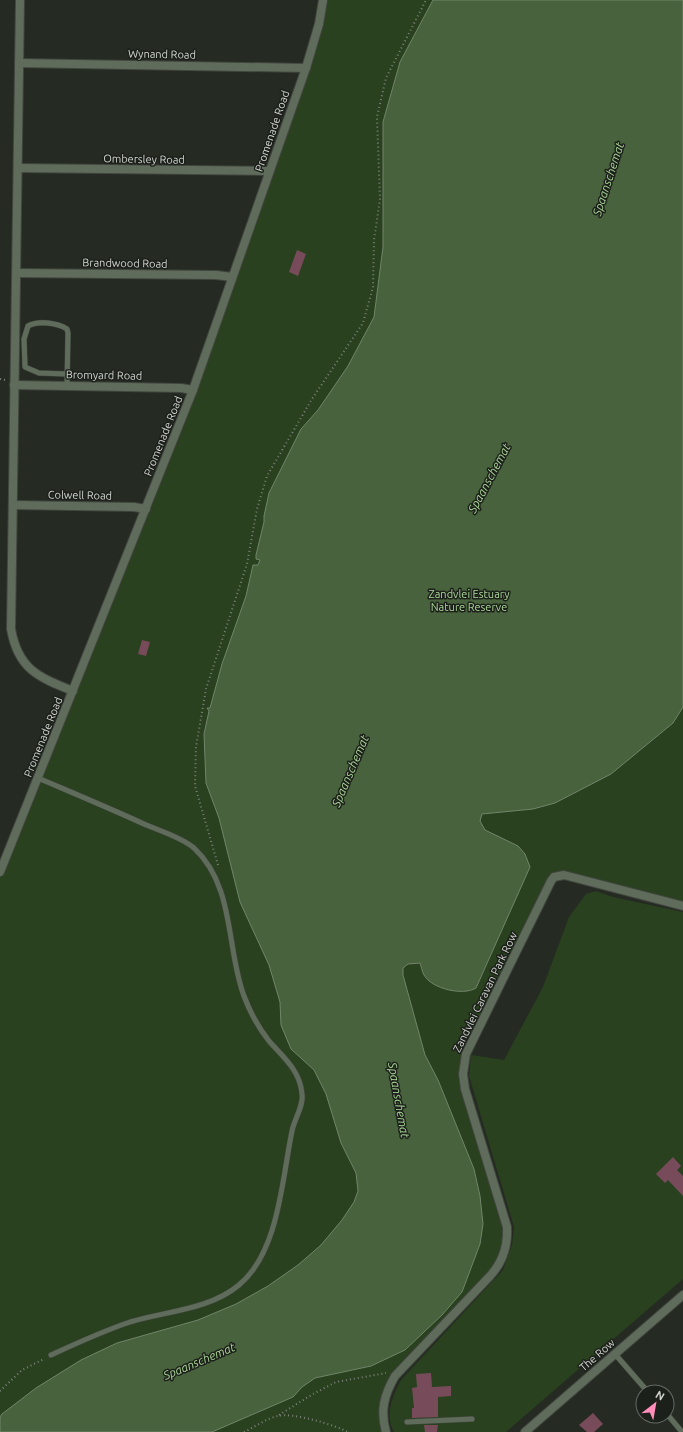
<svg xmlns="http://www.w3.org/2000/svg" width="683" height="1432" font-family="Ubuntu,sans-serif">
<rect width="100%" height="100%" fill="#252a23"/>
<g fill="#29411e">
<path d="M323,0h360v904l-105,-26 -17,-7 -7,2 -43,80 -49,119 44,151 -4,35 -92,96 -23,35 -1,43h-386v-560l146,-363 160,-441z"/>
<path d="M596,891l17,6 70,15v367l-177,153h-112c-10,-17 -1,-37 7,-52l102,-110 9,-25 2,-18 -45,-151 2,-21 33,5 39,-73 26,-70 17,-23z"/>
</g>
<path fill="#48623d" stroke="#72856a" d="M433,0h250v707l-10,16 -62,51 -56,29 -22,6 -51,5 -2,7 5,9 33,16 7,8 5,13 -54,121c-13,8 -44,1 -52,-13 -2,-4 -3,-9 -4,-12l-12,1 -5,4v7l22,80 13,25 36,89 6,27 3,28 -3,20 -18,48 -20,23 -37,35 -34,16 -56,12 -13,9 -9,10 -81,35h-212v-15l2,-3 34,-26 45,-28 36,-17 81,-23 38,-16 32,-18 30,-21 23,-20 21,-25 12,-18 4,-11 -2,-18 -15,-30 -15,-49 -12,-24 -23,-21 -10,-24 -1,-23 -11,-37 -29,-63 -21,-84 -13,-35 -2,-49 5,-23 -2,-3h3l12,-44 24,-68 7,-31h5l2,-5 -4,-1v-4l8,-33v-6l5,-23 32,-64 17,-19 30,-44 26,-49 9,-70v-125l17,-60z"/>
<g fill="#784b5b">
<path d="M297,250l9,4 -8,22 -9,-4z"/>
<path d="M142,640l8,2 -4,14 -8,-2z"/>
<path d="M673,1157l8,9 -4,4 6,6v20l-15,-16 -3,3 -9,-9z"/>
<path d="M431,1373l1,14 19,-1v10l-13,1v20l-26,1v-10h2l-2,-20 5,-1 -1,-13z"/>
<path d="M593,1413l10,11 -9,8h-7l-8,-7z"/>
<path d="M424,1425h14l-1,7h-12z"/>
</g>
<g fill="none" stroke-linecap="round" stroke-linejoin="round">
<g stroke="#41463f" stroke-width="6">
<g id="service">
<path d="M67,386l1,-53 -1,-4c-9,-6 -29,-9 -39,-3l-4,13 1,28 14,6 28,1"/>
<path d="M38,778c35,15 71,30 106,46 16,7 37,13 50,24 41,38 32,100 50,148 6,16 14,31 25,45 14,16 31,29 33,53 2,11 -8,26 -10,37 -10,48 -13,121 -53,154 -30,25 -73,26 -109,37 -27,9 -53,21 -79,33"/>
<path d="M615,1354l33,38"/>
<path d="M667,1414l15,18"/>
<path d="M407,1422l65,-3"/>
</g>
</g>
<g stroke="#41463f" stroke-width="10">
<g id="minor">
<path d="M20,0l-9,629c7,40 27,48 62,62"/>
<path d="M19,63l287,5"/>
<path d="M18,168l251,3"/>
<path d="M17,273l199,2 16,2"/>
<path d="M14,385l167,3 12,2"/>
<path d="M13,505l121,2 12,2"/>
<path d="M0,872l193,-482 113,-322 13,-44 4,-24"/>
<path d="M386,1432c-6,-21 -2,-37 9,-56l95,-100c13,-14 18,-30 17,-49l-42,-138 -2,-15 3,-20 85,-173 3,-4 10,-2 119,31"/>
<path d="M525,1432l158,-137"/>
</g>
</g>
<g stroke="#7d817c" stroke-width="2" stroke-dasharray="1 3" stroke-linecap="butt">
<path d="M0,379l5,1"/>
<path d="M218,865l-23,-79 1,-39 10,-58 41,-125 10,-55 10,-33 45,-77 51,-76 10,-36 1,-47 6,-41 -3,-82 9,-39 40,-78"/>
<path d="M0,1391l22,-21 22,-11"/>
<path d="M279,1415l34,-21 23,-12 50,-9"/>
<path d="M244,1432c11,-5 23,-14 34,-16 14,-4 57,9 70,16"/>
</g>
<use href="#service" stroke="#606c5b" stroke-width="5"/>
<use href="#minor" stroke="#606c5b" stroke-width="8"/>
</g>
<g text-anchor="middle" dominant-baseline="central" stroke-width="3" stroke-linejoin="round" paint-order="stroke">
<g font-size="11" fill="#d3d6d2" stroke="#1c201a">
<text transform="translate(162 54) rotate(1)">Wynand Road</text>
<text transform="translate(272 131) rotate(-71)">Promenade Road</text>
<text transform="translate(144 159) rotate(1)">Ombersley Road</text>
<text transform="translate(125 263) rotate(1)">Brandwood Road</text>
<text transform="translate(104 375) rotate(1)">Bromyard Road</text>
<text transform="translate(163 436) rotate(-68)">Promenade Road</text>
<text transform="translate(80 495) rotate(1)">Colwell Road</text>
<text transform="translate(43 737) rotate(-68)">Promenade Road</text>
<text transform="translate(485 992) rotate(-64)">Zandvlei Caravan Park Row</text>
<text transform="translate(597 1355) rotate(-41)">The Row</text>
</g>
<g font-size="11" fill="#acd79a" stroke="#1c201a">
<text x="469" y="594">Zandvlei Estuary<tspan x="469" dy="13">Nature Reserve</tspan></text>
</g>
<g font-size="12" font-style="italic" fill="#abd699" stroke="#1c201a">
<text transform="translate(608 179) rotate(-72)">Spaanschemat</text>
<text transform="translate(489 478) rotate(-62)">Spaanschemat</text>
<text transform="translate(350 771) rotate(-67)">Spaanschemat</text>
<text transform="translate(399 1100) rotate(80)">Spaanschemat</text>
<text transform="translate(199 1361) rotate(-23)">Spaanschemat</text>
</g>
</g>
<g transform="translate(655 1404) rotate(31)"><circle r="19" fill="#1c201a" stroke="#656964"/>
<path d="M0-3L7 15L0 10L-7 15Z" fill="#ff8eba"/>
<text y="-6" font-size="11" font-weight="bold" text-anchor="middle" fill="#d3d6d2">N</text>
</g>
</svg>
